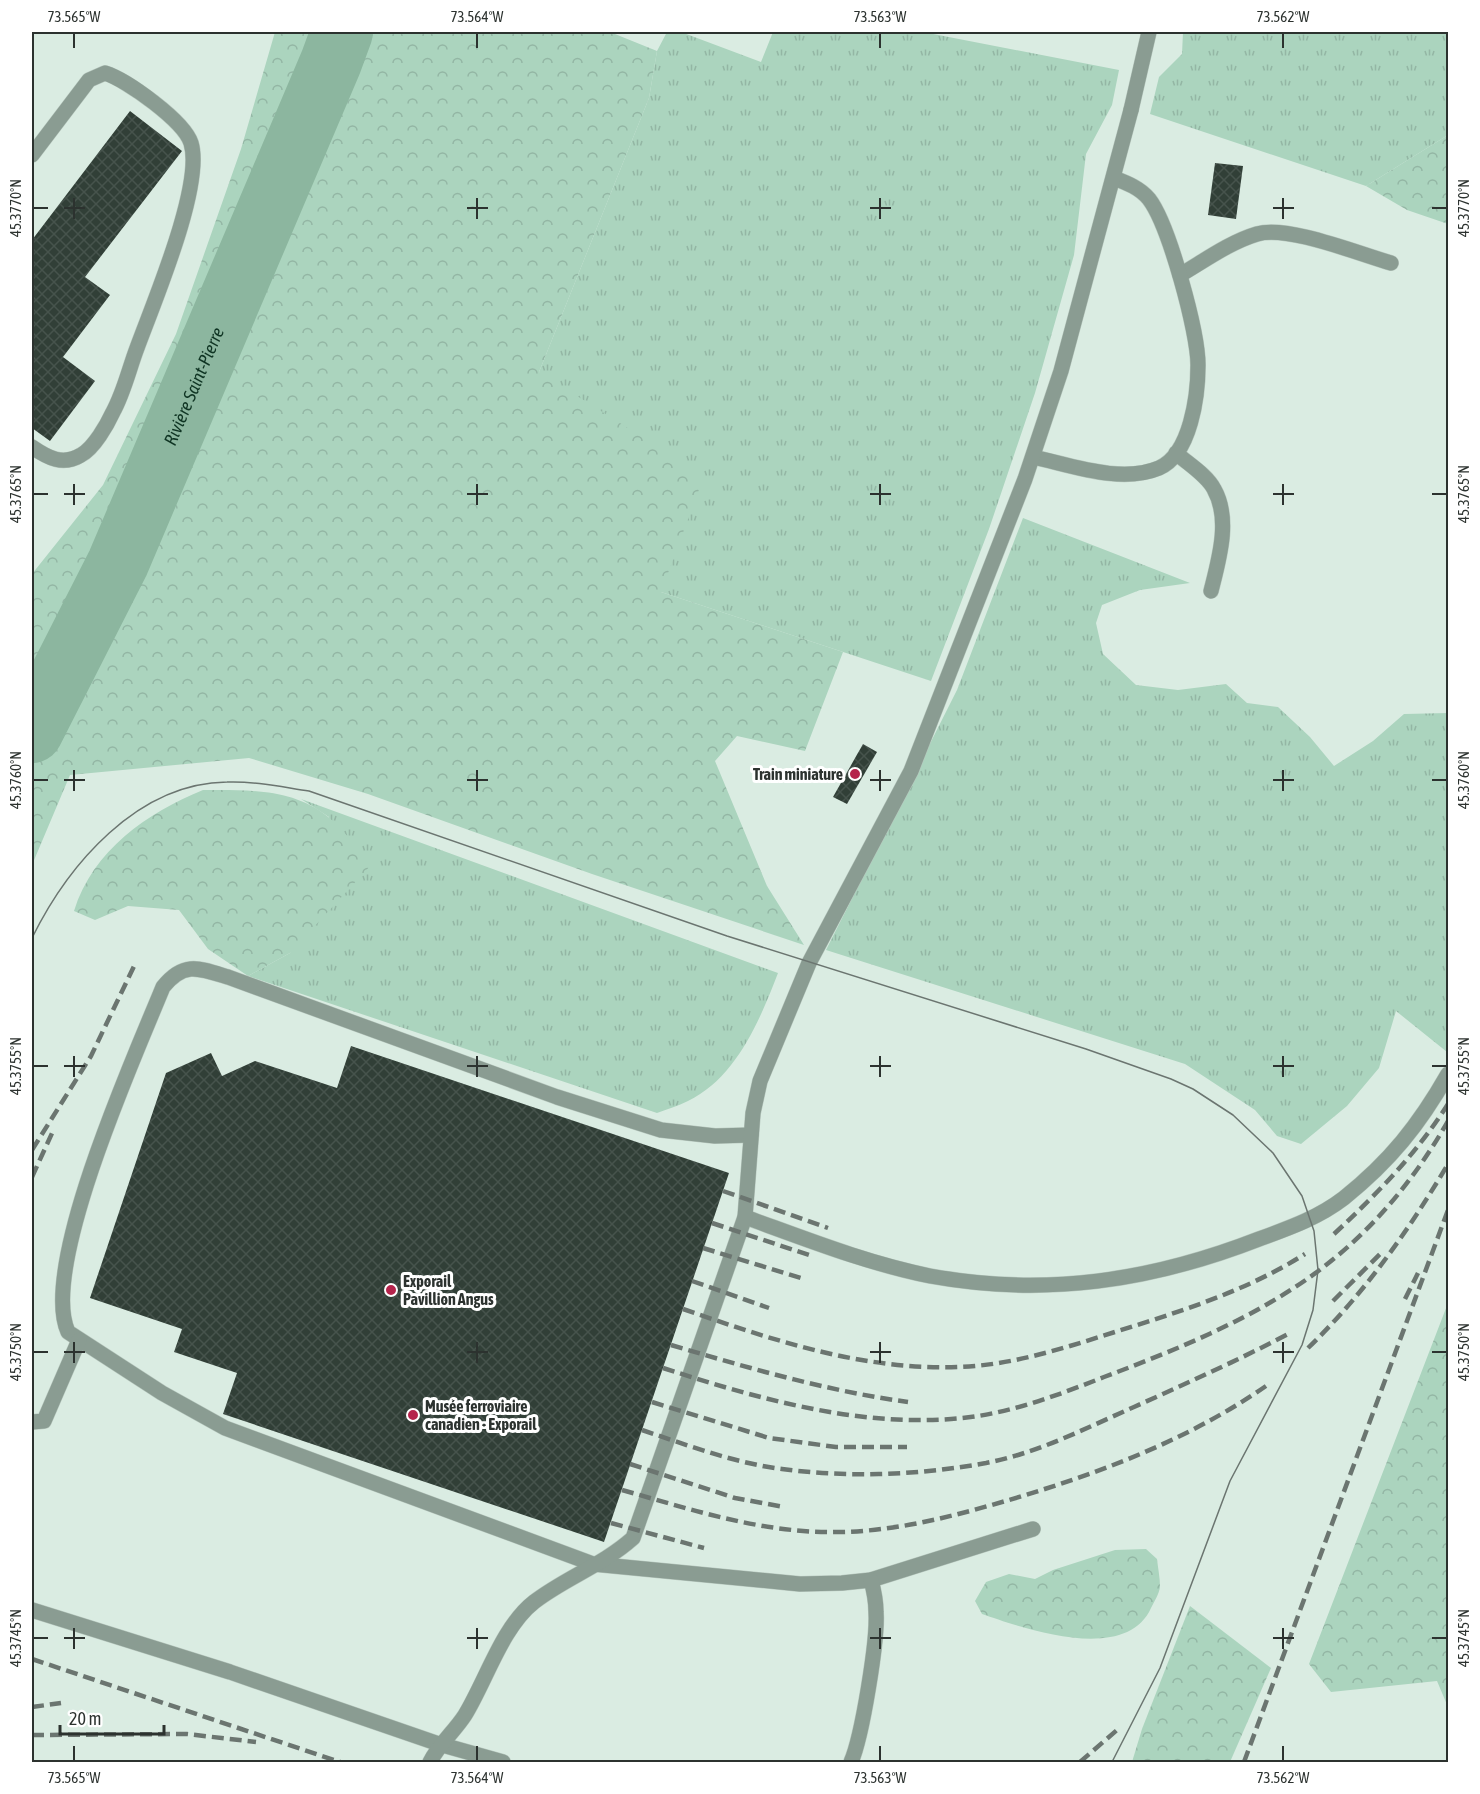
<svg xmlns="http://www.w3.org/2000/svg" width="1480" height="1794" font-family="'Asap Condensed',sans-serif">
<defs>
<pattern id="grass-tufts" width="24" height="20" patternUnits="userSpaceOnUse" patternTransform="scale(1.5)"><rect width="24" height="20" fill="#abd4be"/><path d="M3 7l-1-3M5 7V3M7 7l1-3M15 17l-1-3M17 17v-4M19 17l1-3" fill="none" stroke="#93b6a4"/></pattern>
<pattern id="forest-crowns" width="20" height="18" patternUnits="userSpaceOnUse" patternTransform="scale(1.5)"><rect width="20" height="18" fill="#abd4be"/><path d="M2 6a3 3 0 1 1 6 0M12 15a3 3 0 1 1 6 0" fill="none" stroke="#93b6a4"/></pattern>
<pattern id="building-cross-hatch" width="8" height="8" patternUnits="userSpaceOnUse" patternTransform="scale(1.5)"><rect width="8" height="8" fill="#313f37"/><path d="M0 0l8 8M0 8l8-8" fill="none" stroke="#46534c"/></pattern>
</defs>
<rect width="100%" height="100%" fill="#daece2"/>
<g fill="url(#grass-tufts)">
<path d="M667,32h14l80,30 12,-30h150l196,38 -7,35 -26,49 -12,101 -39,138 -46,136 -58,152 -270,-89 -122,-220 110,-274 8,-47z"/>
<path d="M1183,32h265v103l-82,51 -216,-72 9,-37 23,-23z"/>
<path d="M1023,518l167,65 -50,7 -38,15 -6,18 7,31 33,31 42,5 48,-6 21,19 31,4 32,30 24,29 39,-25 31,-27 44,-1v337l-1,2 -51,-41 -17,57 -32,38 -46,38 -24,-8 -22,-26 -70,-46 -359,-114 131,-260z"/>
<path d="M301,799l477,174c-18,47 -42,105 -90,128 -10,5 -21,8 -31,12l-409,-137 42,-23 39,-136z"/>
</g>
<g fill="url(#forest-crowns)">
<path d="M275,32h335l47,19 -8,47 -110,274 165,104 -43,116 182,60 -38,99 -68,-15 -22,25 52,125 37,59 -212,-71 -224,-80 -119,-36 -179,17 -38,90v-291l71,-89 73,-151 65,-185z"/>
<path d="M1448,135v89l-41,-14 -41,-24z"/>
<path d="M203,790c43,0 89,-2 124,26 17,13 30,33 44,49l-81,88 -42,23 -40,-27 -29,-39 -51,-4 -33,14 -21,-9c19,-61 73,-98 129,-121z"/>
<path d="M1448,1303v404l-11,-26 -106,11 -22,-28z"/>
<path d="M1146,1549l11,10c1,9 3,19 3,28 -1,7 -6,15 -9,21 -25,56 -126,21 -169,6l-7,-13 11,-19 23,-8 26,5 18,-9 62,-20z"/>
<path d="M1190,1606l81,62 -41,94h-98l10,-33z"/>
</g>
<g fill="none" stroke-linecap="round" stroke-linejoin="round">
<path stroke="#8cb69f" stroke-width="62" id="s1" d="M32,732l86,-169 213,-501 11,-30"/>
</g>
<g fill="url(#building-cross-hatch)">
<path d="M130,111l52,40 -97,126 25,18 -47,62 32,24 -45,60 -18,-13v-188z"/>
<path d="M1215,163l28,3 -7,53 -28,-4z"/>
<path d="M863,744l14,8 -30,52 -14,-7z"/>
<path d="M351,1046l378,127 -125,369 -381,-128 14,-41 -63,-21 8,-23 -92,-31 76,-225 45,-20 11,23 33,-15 82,27z"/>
</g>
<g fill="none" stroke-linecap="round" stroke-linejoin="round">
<g stroke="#b7c7be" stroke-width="16">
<g id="service">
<path d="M32,155l57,-75 16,-7c22,7 79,48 86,70 13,42 -38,161 -54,205 -8,21 -13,44 -24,64 -6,13 -19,36 -32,43 -18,11 -33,3 -49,-8"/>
<path d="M1180,275c24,-14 50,-33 77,-41 31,-9 102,20 134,29"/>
<path d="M1176,453c11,10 31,22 38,36 17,30 5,70 -3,102"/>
<path d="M1033,457c38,8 88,27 126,11 32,-14 39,-73 39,-103 0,-33 -29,-140 -49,-166 -9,-11 -22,-16 -35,-21"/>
<path d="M751,1135l-36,1 -54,-6 -104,-33 -329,-120c-29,-9 -44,-16 -65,10 -28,69 -124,281 -95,345l94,61 63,35 368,136 207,20 42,-1 29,-3 162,-51"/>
<path d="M745,1217c61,22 121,46 185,59 115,21 221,5 329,-37 30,-11 59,-21 85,-41 46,-37 75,-73 104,-124"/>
<path d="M32,1422l12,-1 35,-81"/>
<path d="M32,1610l198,62 209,72 64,18"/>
<path d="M430,1762c9,-18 24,-30 35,-47 21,-34 37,-88 69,-113 31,-24 69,-37 99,-64l112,-321 8,-104 7,-32 49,-118 102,-192 114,-292 36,-108 70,-261"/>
<path d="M851,1762c11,-25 27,-122 25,-150 0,-11 -2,-21 -5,-32"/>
</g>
</g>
<g stroke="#b7c7be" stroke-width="16">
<path id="minor" d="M1131,110l18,-78"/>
</g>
<use href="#service" stroke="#8a9c92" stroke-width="15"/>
<use href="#minor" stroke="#8a9c92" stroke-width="15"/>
<path stroke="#6b7570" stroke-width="1.5" d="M32,938c36,-73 105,-155 195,-156 28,-1 55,5 82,9l418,145 359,113 85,30 22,10 40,26 40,38 29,43 12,35 4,39 -5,40 -11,35 -72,136 -70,187 -48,94"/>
<g stroke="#6b7570" stroke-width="4.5" stroke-dasharray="12 6" stroke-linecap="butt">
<path d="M32,1150l59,-94 45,-94"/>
<path d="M32,1177l21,-46"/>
<path d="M723,1191l105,37"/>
<path d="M712,1223l100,33"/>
<path d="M1334,1234c43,-40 83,-81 114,-130"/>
<path d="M703,1248l101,31"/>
<path d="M692,1281l77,27"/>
<path d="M1405,1299l13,-26"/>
<path d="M1333,1301l49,-49"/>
<path d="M683,1309c95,33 190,65 292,57 55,-5 107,-24 159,-40 60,-19 117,-38 171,-72"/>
<path d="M671,1345c78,23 156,46 237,57"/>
<path d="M1308,1348c56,-54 101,-118 140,-184"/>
<path d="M663,1368c93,30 190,58 288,51 52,-3 105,-23 153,-42 80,-30 166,-65 232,-120 46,-38 83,-85 112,-136"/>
<path d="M652,1402l117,36 67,9h71"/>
<path d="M642,1430c45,15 92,33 140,39 67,9 138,6 204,-6 52,-10 100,-35 148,-56 53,-24 105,-47 156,-74"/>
<path d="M630,1464l105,34 49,9"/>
<path d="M622,1490c71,20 143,44 218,42 58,-1 114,-16 169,-32 91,-27 179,-60 257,-114"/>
<path d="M611,1523l93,25"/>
<path d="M32,1659l308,103"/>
<path d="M32,1707l29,-4"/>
<path d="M32,1735l155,-1 69,8"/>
<path d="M1080,1762l37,-32"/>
<path d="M1244,1762l204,-552"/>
</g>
</g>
<path fill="none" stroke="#2c322f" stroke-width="2" d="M74,33v15M477,33v15M880,33v15M1283,33v15M74,198v21M477,198v21M880,198v21M1283,198v21M33,208h15M64,208h21M467,208h21M870,208h21M1273,208h21M1432,208h15M74,484v21M477,484v21M880,484v21M1283,484v21M33,494h15M64,494h21M467,494h21M870,494h21M1273,494h21M1432,494h15M74,770v21M477,770v21M880,770v21M1283,770v21M33,780h15M64,780h21M467,780h21M870,780h21M1273,780h21M1432,780h15M74,1056v21M477,1056v21M880,1056v21M1283,1056v21M33,1066h15M64,1066h21M467,1066h21M870,1066h21M1273,1066h21M1432,1066h15M74,1342v21M477,1342v21M880,1342v21M1283,1342v21M33,1352h15M64,1352h21M467,1352h21M870,1352h21M1273,1352h21M1432,1352h15M74,1628v21M477,1628v21M880,1628v21M1283,1628v21M33,1638h15M64,1638h21M467,1638h21M870,1638h21M1273,1638h21M1432,1638h15M74,1746v15M477,1746v15M880,1746v15M1283,1746v15"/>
<g fill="#b5244c" stroke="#fff" stroke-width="2">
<circle cx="855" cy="774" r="6"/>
<circle cx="391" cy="1290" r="6"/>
<circle cx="413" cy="1415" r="6"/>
</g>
<g text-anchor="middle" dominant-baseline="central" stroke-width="6" stroke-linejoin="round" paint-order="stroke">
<g font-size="16" font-weight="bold" fill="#2c322f" stroke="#fff" text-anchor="start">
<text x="843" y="774" text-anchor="end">Train miniature</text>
<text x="403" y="1281">Exporail<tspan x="403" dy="18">Pavillion Angus</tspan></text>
<text x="425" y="1406">Musée ferroviaire<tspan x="425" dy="18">canadien - Exporail</tspan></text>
</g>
<g font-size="18" font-style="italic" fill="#0f3423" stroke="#fff">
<text stroke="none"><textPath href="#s1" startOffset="382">Rivière Saint-Pierre</textPath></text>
</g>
</g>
<rect width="1480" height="1794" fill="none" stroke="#ffffff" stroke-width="66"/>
<path d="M60 1725v9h104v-9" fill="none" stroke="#2c322f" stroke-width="3"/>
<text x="69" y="1725" font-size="18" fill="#2c322f" stroke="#ffffff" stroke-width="4.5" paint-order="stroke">20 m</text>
<rect x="33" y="33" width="1414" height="1728" fill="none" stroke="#2c322f" stroke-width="2"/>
<g font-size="15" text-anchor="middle" fill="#2c322f">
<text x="74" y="22">73.565°W</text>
<text x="477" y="22">73.564°W</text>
<text x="880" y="22">73.563°W</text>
<text x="1283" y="22">73.562°W</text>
<text transform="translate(16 208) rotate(-90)" y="5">45.3770°N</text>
<text transform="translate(1464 208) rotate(-90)" y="5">45.3770°N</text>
<text transform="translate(16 494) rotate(-90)" y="5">45.3765°N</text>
<text transform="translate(1464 494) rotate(-90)" y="5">45.3765°N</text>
<text transform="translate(16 780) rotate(-90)" y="5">45.3760°N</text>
<text transform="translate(1464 780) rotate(-90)" y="5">45.3760°N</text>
<text transform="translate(16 1066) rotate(-90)" y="5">45.3755°N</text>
<text transform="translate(1464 1066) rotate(-90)" y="5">45.3755°N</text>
<text transform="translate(16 1352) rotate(-90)" y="5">45.3750°N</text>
<text transform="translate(1464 1352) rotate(-90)" y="5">45.3750°N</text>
<text transform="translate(16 1638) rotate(-90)" y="5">45.3745°N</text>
<text transform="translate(1464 1638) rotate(-90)" y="5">45.3745°N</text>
<text x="74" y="1783">73.565°W</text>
<text x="477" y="1783">73.564°W</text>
<text x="880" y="1783">73.563°W</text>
<text x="1283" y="1783">73.562°W</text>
</g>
</svg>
